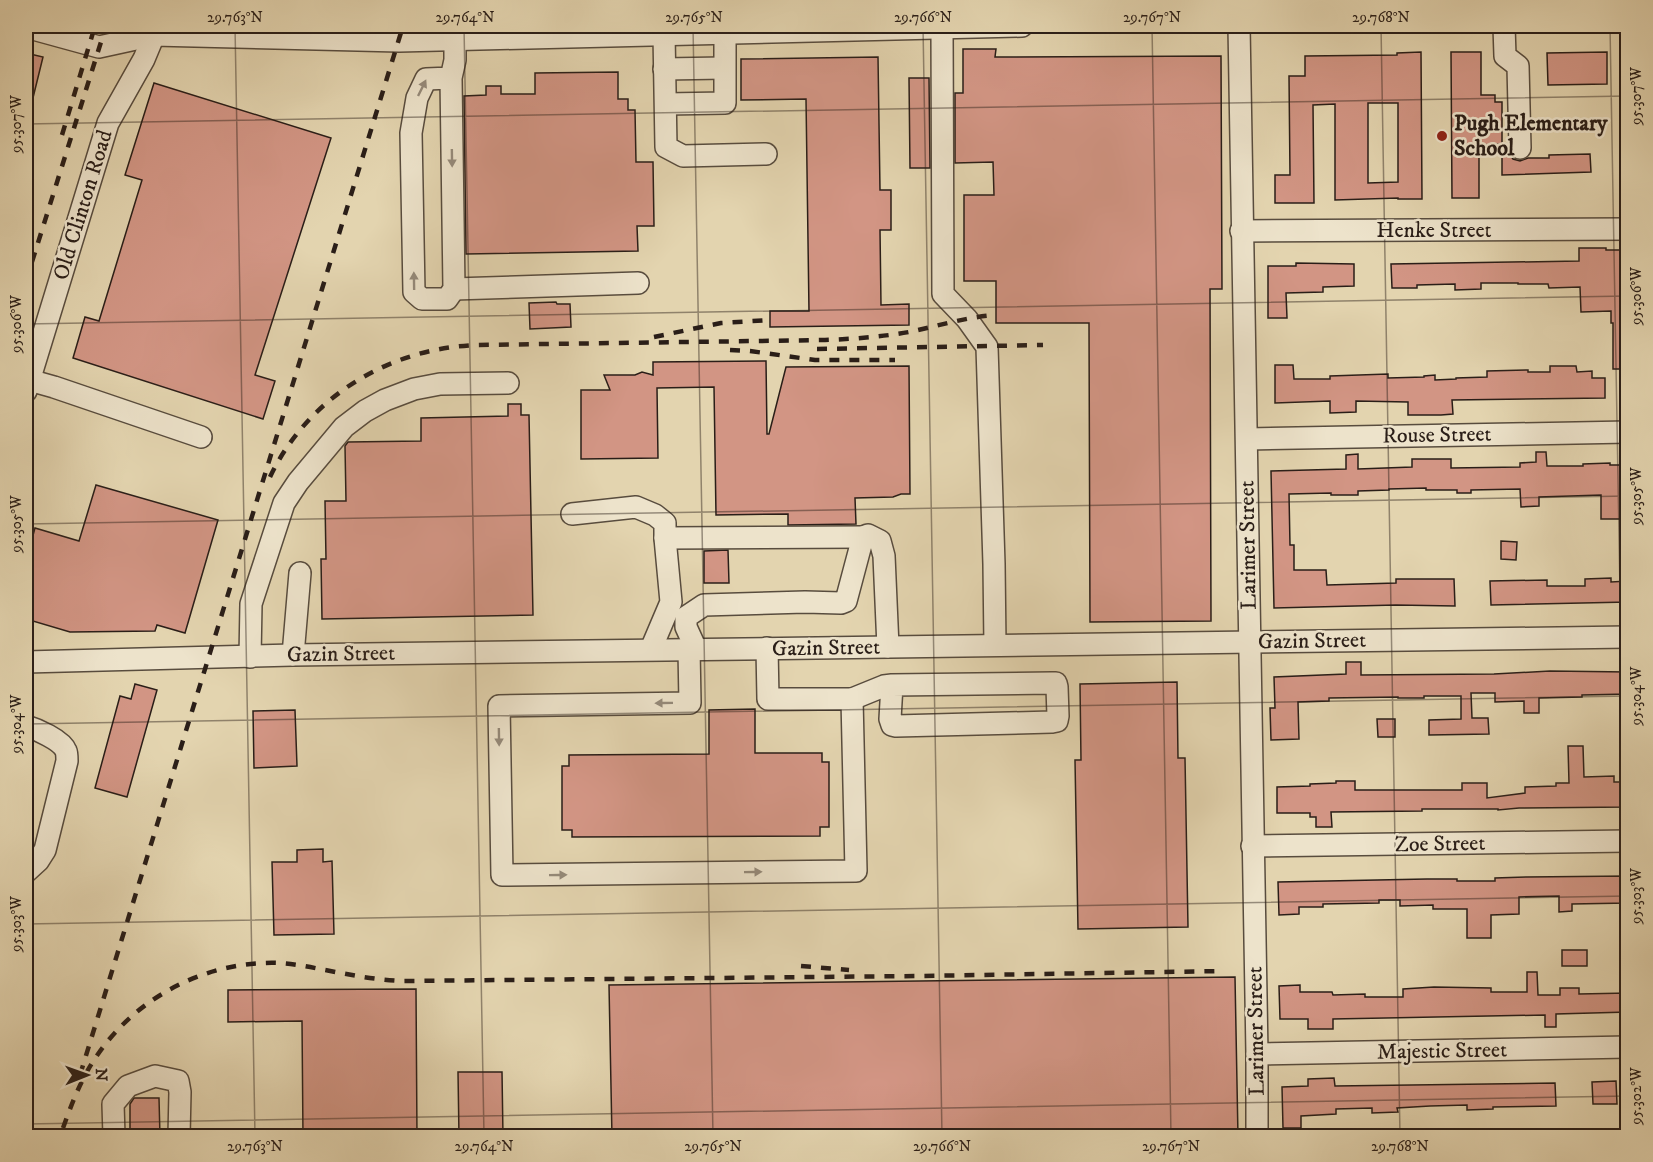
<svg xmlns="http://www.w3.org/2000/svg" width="1653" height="1162" font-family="'IM FELL DW Pica',serif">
<rect width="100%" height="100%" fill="#e3d4af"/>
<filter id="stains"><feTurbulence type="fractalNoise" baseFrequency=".00333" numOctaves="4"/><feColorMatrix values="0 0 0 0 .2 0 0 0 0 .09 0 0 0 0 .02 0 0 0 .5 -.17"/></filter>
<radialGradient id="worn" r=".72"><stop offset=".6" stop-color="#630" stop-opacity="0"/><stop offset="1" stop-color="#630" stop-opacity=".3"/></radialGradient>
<g fill="#d29584" stroke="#2a1e18" stroke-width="1.5" fill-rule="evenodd">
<path d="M963,49h33l-1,8 226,-1 1,233h-12l1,332 -121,1 -1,-299h-93v-42h-32v-86h30l-1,-33 -38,1v-70h8z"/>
<path d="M1421,52l1,147h-24v-1l-63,2v-96l-22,1 1,98h-39v-28h15l-1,-99h16v-20l92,-1v-2zM1368,103h30v79l-30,1z"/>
<path d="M1451,52h30v43h14v7h7v42l-23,1v53h-27z"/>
<path d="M1607,52v32l-59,1 -1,-32z"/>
<path d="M26,53l17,4 -13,53 -4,-1z"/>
<path d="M878,57l2,133h11v40h-11l1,75 28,-1v21l-139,2v-16h39l-3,-212 -65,1v-41z"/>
<path d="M618,72v27h10v11h7l1,52h17l1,64h-17l1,25 -172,3 -2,-158 22,-1v-9h15v8h34v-21z"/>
<path d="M909,78h20l1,90h-20z"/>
<path d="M154,83l177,55 -76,237 20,6 -12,38 -190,-61 12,-41 14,4 43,-141 -17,-5z"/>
<path d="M1502,153h7l4,6 7,2 8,-3h21v-3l41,-1 1,18 -89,3z"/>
<path d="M1579,248h27v2h22v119h-15v-46h-2v-12l-30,1 -1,-25 -31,1 -1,-4h-30v-1h-37v6l-26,1v-6l-38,1v3h-25l-1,-24 188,-3z"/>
<path d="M1296,263l58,1v22l-31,1v5l-37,1 1,25h-19v-52h28z"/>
<path d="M556,302l1,2h13l1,23 -41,2 -1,-26z"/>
<path d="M766,361l1,73h2l17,-67 123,-1 1,128h-9l-8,3 -38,1 1,26 -68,1v-11l-72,1 -2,-128 -57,1 1,70 -77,1v-69h29l-6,-15h31l7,-3 11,3v-13z"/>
<path d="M1275,365h18l1,14h36v-3l58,-2v4l36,-1v-1l11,-1v5l21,-1v-1l31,-1v-6l41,-1v2h22v-6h26l1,6 15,-1v7h13v20l-153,2 1,14 -12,1h-33v-13l-52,-1v11l-26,1v-12l-55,2z"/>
<path d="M508,404h13v11h8l4,200 -211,4 -1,-60h5l-1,-58h21l-1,-55 3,-4 73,-1v-23l87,-2z"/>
<path d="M1536,452h10l1,14h36v-2l27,-1v2h18v54h-27v-24l-62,2v9l-18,1 -1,-18 -49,1v3h-14v-3h-31v-2l-37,1v1l-31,1v4h-27v-2l-42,1 1,51h4v25h32l1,15 69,-2v-4h58l1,27 -59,-1 -122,3 -3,-137 75,-2v-14l12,-1v15l54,-2v-8h39v9l69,-1v-4l16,-1z"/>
<path d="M96,485l122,35 -33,113 -28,-8 -2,6 -85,1 -44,-13v-58l9,-33 44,13z"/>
<path d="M1501,541l16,1 -1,18 -15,-1z"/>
<path d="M728,550l1,33h-25v-32z"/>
<path d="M1611,578v4l17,-1v21l-137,3 -1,-24 57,-1v6h38v-7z"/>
<path d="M1346,662h15v13l133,-1 56,-3 78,1v22l-46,1v2l-43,1v15h-15v-12l-29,1v-9h-24l1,25h16l1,16 -60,1v-15l32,-1v-23h-37v2h-26v-1l-69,1v3l-31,1 1,37 -28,1 -1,-32h5l-1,-31 72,-3z"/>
<path d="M1177,682l1,76h7l3,169 -110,2 -3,-169h6l-1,-76z"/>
<path d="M135,684l22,6 -30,107 -32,-9 25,-92 11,3z"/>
<path d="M755,709v44h67v9h7v65h-9v9l-248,1v-7h-10v-64h7v-11l140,-1v-44z"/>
<path d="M295,710l2,56 -43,2 -1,-57z"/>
<path d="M1377,719h18v18h-17z"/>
<path d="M1568,746h15l1,31 30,-1v6h14v25l-109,1 -21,2v-1h-76v2l-91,1 1,15h-16v-10h-6v-4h-33v-26l33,-1v-2l26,-1v-2h19v9h107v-7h25v15l38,-5v-6l31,-1v-3h13z"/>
<path d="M323,849v13l9,-1 2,73 -60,1 -2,-73h25v-12z"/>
<path d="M1628,876v27l-56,1v7l-13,1v-16l-40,1v17l-28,1v23h-24v-29h-34v-4l-33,1v-6h-21v3l-56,1v3h-24v7l-20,1 -1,-33 149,-3h30v2h38v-3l31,-1z"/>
<rect x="1562" y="950" width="25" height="16"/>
<path d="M1527,972h10l1,23h22v-7h19v6l49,-1v19l-72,2v13h-11v-12l-212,4v10h-25v-10h-28l-1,-33 21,-1v7h32l1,3 32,-1v3h38v-8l31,-2 57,1v4h36z"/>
<path d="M1235,977l3,160h-626l-3,-152z"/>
<path d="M416,989l1,148h-114l-1,-116 -74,1v-32z"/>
<path d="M458,1072h44l1,65h-44z"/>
<path d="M1334,1078l1,8 220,-3 1,23 -63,1v2l-26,1v-5l-37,1 -33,2 1,4 -26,1v-5l-36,1v5l-35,2v12h-18l-1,-41 26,-1v-7z"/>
<path d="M1616,1081l1,23h-24l-1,-22z"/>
<path d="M134,1098h25l1,39h-30v-33z"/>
</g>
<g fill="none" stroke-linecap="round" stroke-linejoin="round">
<g stroke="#584c3e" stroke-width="24">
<g id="minor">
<path d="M1239,26l18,1028v82"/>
<path d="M1504,26l1,30 13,10 2,82"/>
<path d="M26,27l73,20 55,-12 245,6 623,-15"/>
<path d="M942,28l1,266 24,25 20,28 7,217 1,81"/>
<path d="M664,34l2,113 17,9 83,-2"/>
<path d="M664,69l60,-1"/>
<path d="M451,78l-25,1 -9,19 -6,35 3,159 8,7h25l7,-10 -3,-211 4,-18v-20"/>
<path d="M666,104l59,-1v-71"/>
<path d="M1241,231l387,-2"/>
<path d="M454,289l184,-6"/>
<path d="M29,380l25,7 147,50"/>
<path d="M26,391l82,-268 36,-64 10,-24 1,-9"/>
<path d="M1247,439l381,-7"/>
<path d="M572,514l64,-7 19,8 10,8v15l6,64 -20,47"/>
<path d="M665,538l198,-1"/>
<path d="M689,649l1,54 -191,3 3,169 354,-4 -4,-172h-84l-1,-51"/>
<path d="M696,649l-10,-22v-10l18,-12 101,-3 36,1 5,-2 17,-64 5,-2 12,6 4,15 4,91"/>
<path d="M293,655l7,-82"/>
<path d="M250,657l1,-53 33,-101 14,-21 46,-55 21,-16 20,-11 29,-11 26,-5 68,-1"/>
<path d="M26,662l267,-7 1335,-18"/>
<path d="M852,699l32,-13 8,-1 160,-2h4l1,4 1,29 -1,5 -5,1 -156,4 -4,-1 -2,-6 2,-34"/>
<path d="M26,726c10,3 36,14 40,25 1,2 1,8 1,10l-22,89 -7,11 -12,11"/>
<path d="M1252,846l376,-5"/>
<path d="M1257,1054l371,-7"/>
<path d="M114,1136l-1,-32 15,-18 27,-10 23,5 2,11 -1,44"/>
</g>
</g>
<use href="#minor" stroke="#ede3cb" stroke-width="21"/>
<g stroke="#2a1e18" stroke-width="4.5" stroke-dasharray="10 10" stroke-linecap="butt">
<path d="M62,135l33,-109"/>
<path d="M26,281l80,-255"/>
<path d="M654,337l67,-14 49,-3"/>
<path d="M817,349l226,-4"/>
<path d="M730,350l20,1 65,9h80"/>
<path d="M270,477c38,-80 119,-129 207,-132l348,-5c28,-1 56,-3 84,-8 29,-6 57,-15 87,-17"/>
<path d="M801,966l48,4"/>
<path d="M80,1075l323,-1049"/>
<path d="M63,1128c9,-25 18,-49 33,-71 40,-60 111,-97 184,-94 15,1 30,4 45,7 26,5 51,10 77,11l516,-5 306,-5"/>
</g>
</g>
<defs><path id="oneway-solid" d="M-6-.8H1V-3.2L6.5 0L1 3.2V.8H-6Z" transform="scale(1.5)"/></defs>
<g fill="#958a7a">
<use href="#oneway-solid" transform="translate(422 88) rotate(-64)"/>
<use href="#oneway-solid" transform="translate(452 158) rotate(89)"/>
<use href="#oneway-solid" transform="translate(414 281) rotate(-91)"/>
<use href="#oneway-solid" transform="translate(664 703) rotate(179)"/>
<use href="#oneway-solid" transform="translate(499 737) rotate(89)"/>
<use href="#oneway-solid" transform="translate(753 872) rotate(-1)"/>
<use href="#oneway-solid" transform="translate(558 875) rotate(-1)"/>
</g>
<path fill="none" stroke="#2a1e18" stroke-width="1.5" stroke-opacity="0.45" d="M235,26l20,1110M464,26l20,1110M693,26l20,1110M923,26l19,1110M1152,26l19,1110M1381,26l19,1110M1610,26l18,1018M26,124l1602,-28M26,324l1602,-28M26,524l1602,-28M26,724l1602,-28M26,924l1602,-28M26,1124l1602,-28M26,1128v8"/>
<circle fill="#8f2418" stroke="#ede3cb" stroke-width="2" cx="1442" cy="136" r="6"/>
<g text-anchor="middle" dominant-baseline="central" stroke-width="5" stroke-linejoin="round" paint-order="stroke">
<g font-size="22" font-weight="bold" fill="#2a1e18" stroke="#ede3cb" text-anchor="start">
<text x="1454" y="123">Pugh Elementary<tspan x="1454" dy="25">School</tspan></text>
</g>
<g font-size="22" fill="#2a1e18" stroke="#ede3cb">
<text transform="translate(83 205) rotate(-73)">Old Clinton Road</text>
<text x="1434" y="230">Henke Street</text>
<text transform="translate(1437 435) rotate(-1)">Rouse Street</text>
<text transform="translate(1248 545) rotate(-91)">Larimer Street</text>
<text transform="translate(1312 641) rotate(-1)">Gazin Street</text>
<text transform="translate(826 648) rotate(-1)">Gazin Street</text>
<text transform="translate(341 654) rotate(-1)">Gazin Street</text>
<text transform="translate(1440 844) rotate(-1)">Zoe Street</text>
<text transform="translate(1256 1031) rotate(-91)">Larimer Street</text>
<text transform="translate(1442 1051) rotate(-1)">Majestic Street</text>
</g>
</g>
<rect width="1653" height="1162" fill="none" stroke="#e3d4af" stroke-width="66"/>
<g transform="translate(87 1075) rotate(89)" stroke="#ede3cb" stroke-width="4.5" paint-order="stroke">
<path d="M0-4.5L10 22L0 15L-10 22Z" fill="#2a1e18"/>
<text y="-9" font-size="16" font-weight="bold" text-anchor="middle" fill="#2a1e18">N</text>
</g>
<rect x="33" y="33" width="1587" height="1096" fill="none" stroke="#2a1e18" stroke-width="2"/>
<g font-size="15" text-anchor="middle" fill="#2a1e18">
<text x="235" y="22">29.763°N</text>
<text x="465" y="22">29.764°N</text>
<text x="694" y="22">29.765°N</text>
<text x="923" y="22">29.766°N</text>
<text x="1152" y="22">29.767°N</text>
<text x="1381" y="22">29.768°N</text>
<text transform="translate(1636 96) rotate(-90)" y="5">95.307°W</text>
<text transform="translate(16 124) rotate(-90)" y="5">95.307°W</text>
<text transform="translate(1636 296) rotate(-90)" y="5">95.306°W</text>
<text transform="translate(16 324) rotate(-90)" y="5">95.306°W</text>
<text transform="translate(1636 496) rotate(-90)" y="5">95.305°W</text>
<text transform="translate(16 524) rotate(-90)" y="5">95.305°W</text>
<text transform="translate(1636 696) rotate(-90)" y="5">95.304°W</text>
<text transform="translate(16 724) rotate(-90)" y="5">95.304°W</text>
<text transform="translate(1636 896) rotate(-90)" y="5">95.303°W</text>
<text transform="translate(16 924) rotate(-90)" y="5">95.303°W</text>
<text transform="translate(1636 1096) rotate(-90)" y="5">95.302°W</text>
<text x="255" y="1151">29.763°N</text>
<text x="484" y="1151">29.764°N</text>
<text x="713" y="1151">29.765°N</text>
<text x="942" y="1151">29.766°N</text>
<text x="1171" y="1151">29.767°N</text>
<text x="1400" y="1151">29.768°N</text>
</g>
<rect width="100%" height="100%" filter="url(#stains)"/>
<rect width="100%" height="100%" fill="url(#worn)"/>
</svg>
